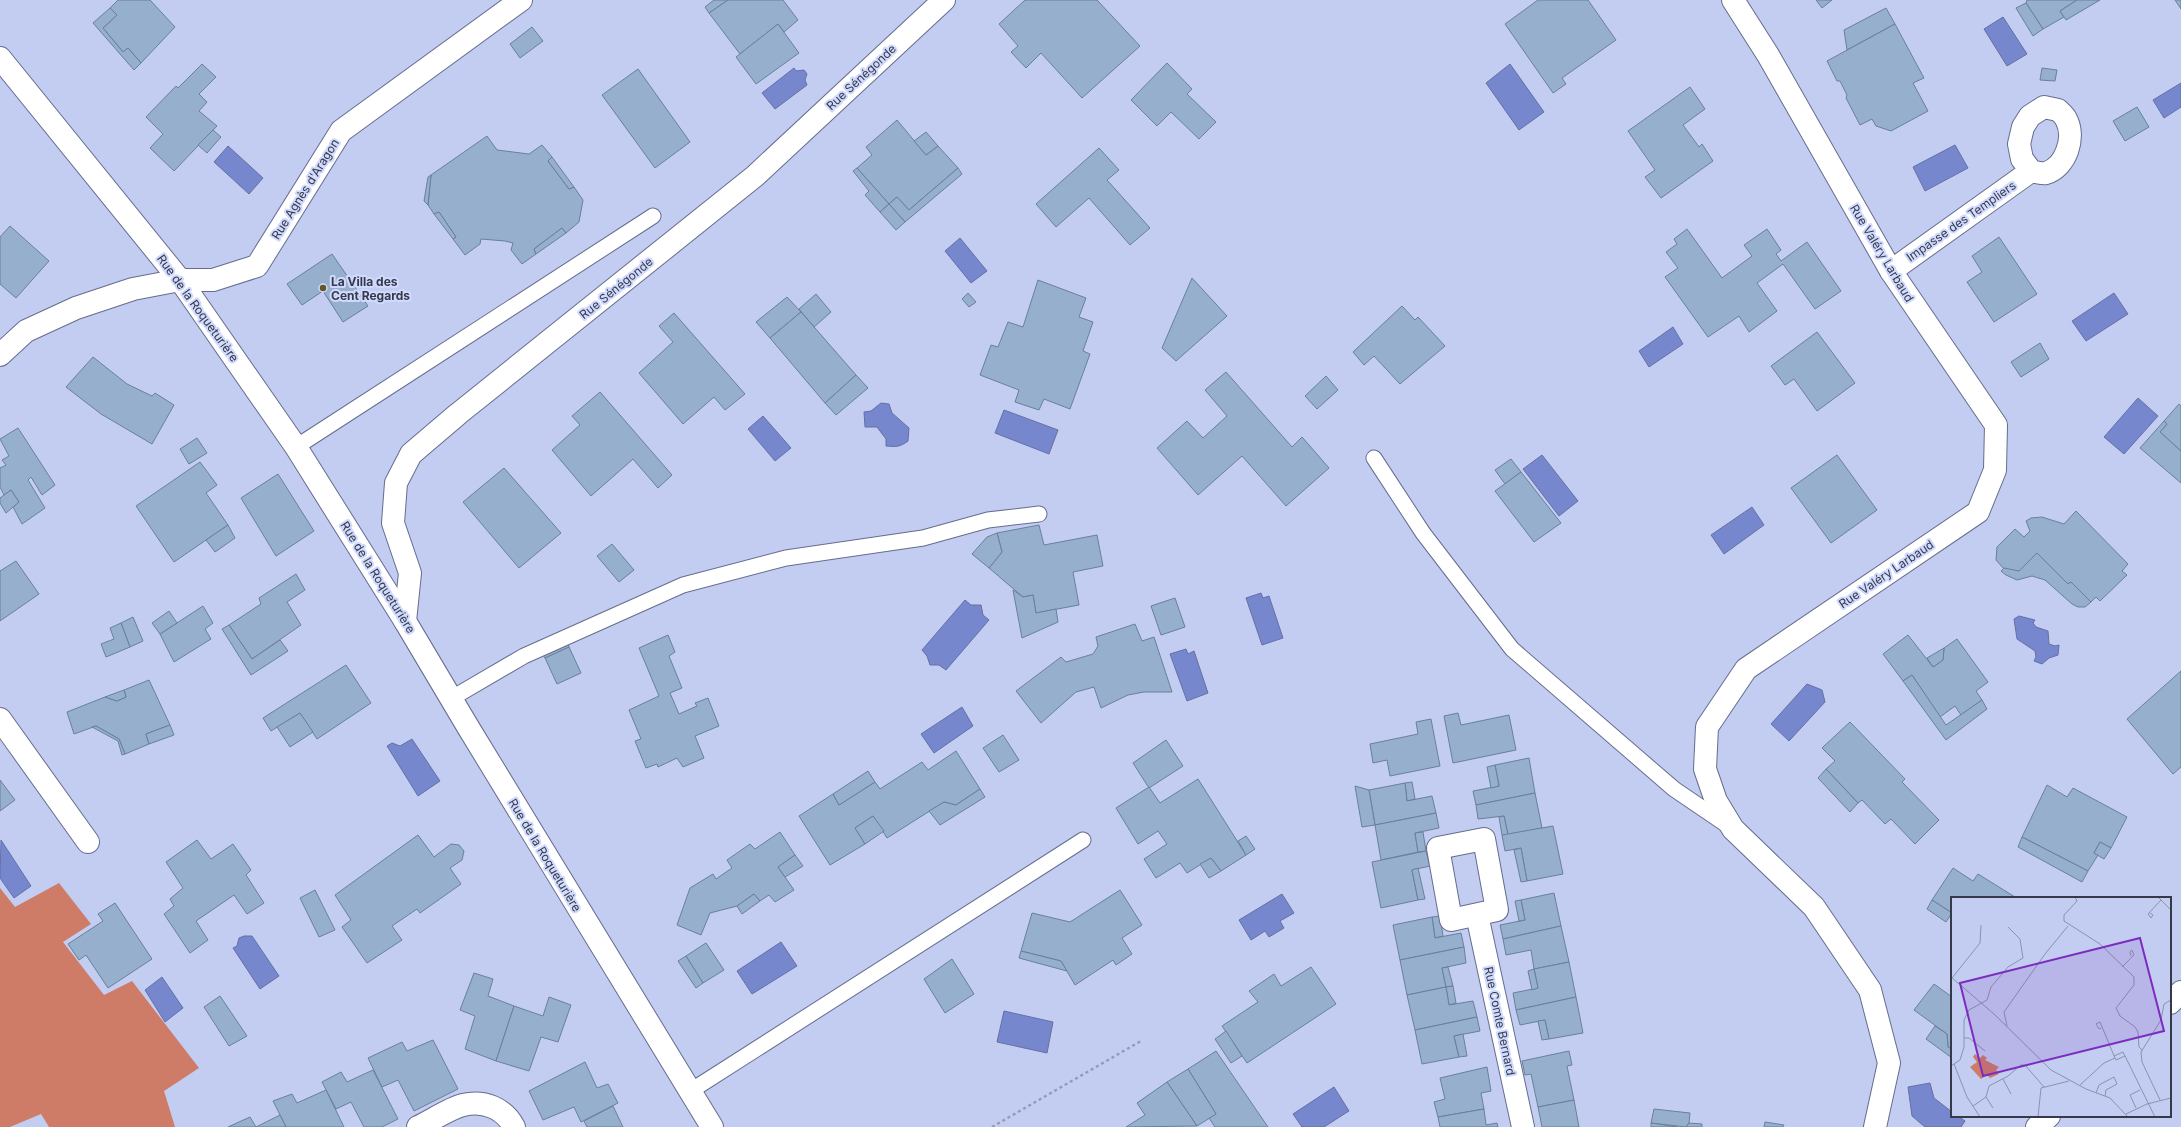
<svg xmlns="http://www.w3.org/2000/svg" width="2181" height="1127" font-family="Inter,sans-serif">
<rect width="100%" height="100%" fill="#c3cdf1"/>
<path fill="#ce7b68" d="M59,883l32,41 -28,18 41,53 28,-14 67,87 -35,23 11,36h-126l-8,-13 -31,13h-10v-239l15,19z"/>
<g fill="#7787ce" stroke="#6470a6">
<path d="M2003,17l24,37 -20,12 -23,-37z"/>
<path d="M1510,64l34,48 -25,18 -33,-47z"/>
<path d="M794,68l2,3 8,-1 3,4 -2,6 2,5 -32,24 -13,-16z"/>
<path d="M2181,83v24l-17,11 -11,-18z"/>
<path d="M1955,145l13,23 -43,23 -12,-24z"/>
<path d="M228,146l35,32 -14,16 -35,-32z"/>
<path d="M960,238l27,33 -16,12 -26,-32z"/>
<path d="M2114,293l14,21 -42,27 -14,-20z"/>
<path d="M1673,327l10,17 -34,23 -10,-16z"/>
<path d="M2138,398l20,18 -34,38 -20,-17z"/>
<path d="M881,403l8,1 3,9 17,15 -1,13c-8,6 -12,6 -22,5v-7l-9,-12h-12l-1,-15 7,-1z"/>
<path d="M1004,410l54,20 -9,24 -54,-21z"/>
<path d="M763,416l28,32 -16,13 -27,-32z"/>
<path d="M1542,455l36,46 -19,15 -36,-47z"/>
<path d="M1752,507l12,18 -40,29 -13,-19z"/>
<path d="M1261,593l2,5 6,-2 14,42 -21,7 -16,-47z"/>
<path d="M965,600l6,5h10l2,10 6,5 -43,50 -7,-5h-9l-3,-9 -5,-6z"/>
<path d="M2019,616l16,4 -2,3 3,4 12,4 1,13 6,2 4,-1 -1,10 -9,3 -7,6 -8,-3 2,-4 -1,-6 -18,-12 -3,-20z"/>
<path d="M1186,649l2,5 6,-3 14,42 -21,8 -17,-47z"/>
<path d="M1807,684l15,6 3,12 -36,39 -18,-17z"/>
<path d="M962,707l11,19 -39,27 -13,-19z"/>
<path d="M412,739l28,42 -22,15 -31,-50 5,-3 8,3z"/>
<path d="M1,840l30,46 -17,12 -14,-20z"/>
<path d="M1282,894l12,19 -14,8 4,7 -15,9 -4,-6 -14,9 -12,-20z"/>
<path d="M244,936h8l27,40 -19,13 -27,-41 4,-2 2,-8z"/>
<path d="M781,942l16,24 -45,28 -15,-23z"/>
<path d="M162,977l21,31 -18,14 -20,-32z"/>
<path d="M1004,1011l49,11 -6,31 -50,-11z"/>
<path d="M1930,1083l4,15 18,14v4h6l7,5 -4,6h-36l-13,-11 -4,-29z"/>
<path d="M1334,1087l15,24 -25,16h-22l-9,-13z"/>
</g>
<g fill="#96afcd" stroke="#68809d">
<path d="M118,0h32l25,27 -34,36 -13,-15 -5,4 -20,-24 14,-13 -7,-7z"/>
<path d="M714,0h14l-19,13 -4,-6z"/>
<path d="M728,0h55l15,20 -14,12 -6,-8 -38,30 -31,-41z"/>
<path d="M1025,0h72l43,46 -58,52 -41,-45 -15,15 -15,-16 7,-6 -19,-22z"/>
<path d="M1538,0h50l28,40 -54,38 4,6 -13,9 -48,-69z"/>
<path d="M1816,0h16l-10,8z"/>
<path d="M2027,0h50l-17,11 4,6 -21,12 -17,-26z"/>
<path d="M2077,0h23l-34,20 -6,-9z"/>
<path d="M2175,0h6v9z"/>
<path d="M2026,3l17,26 -10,7 -17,-28z"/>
<path d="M110,8l7,7 -14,13 20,24 5,-4 13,15 -7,7 -41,-47z"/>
<path d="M1886,8l9,16 -48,26 -3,-20z"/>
<path d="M778,24l21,29 -43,31 -20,-27z"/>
<path d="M1895,24l29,54 -11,5 15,28 -37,20 -15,-5 -4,-7 -12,6 -14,-27 1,-3 -7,-14h-3l-10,-20z"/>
<path d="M532,27l11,14 -23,17 -10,-14z"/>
<path d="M1167,63l25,26 -5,5 29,28 -17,17 -28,-27 -14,14 -26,-26z"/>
<path d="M202,64l14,13 -17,17 8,8 -8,9 18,15 -43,45 -24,-23 13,-14 -17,-17 30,-31 2,2z"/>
<path d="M2042,68l15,2 -2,11 -15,-1z"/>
<path d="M638,69l52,73 -35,26 -53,-73z"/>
<path d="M1690,87l15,22 -22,16 16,22 3,-3 11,17 -52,37 -16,-21 10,-7 -27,-39z"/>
<path d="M2137,107l12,20 -24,14 -12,-20z"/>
<path d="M897,120l29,35 12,-9 20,22 -49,42 -12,-13 -8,7 -32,-36 15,-13 -6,-8z"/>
<path d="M213,130l8,7 -14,16 -9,-8z"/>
<path d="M926,132l12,14 -12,9 -12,-14z"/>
<path d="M487,136l10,14 32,4 13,-9 10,12 -4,4 21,28 5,-2 9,13 -4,22 -13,11 -4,-5 -28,21 2,5 -14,10 -11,-14 2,-7 -8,-2 -24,-2 -1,5 -15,11 -12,-16 3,-2 -17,-25 -5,2 -6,-9 3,-30z"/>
<path d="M1099,148l20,22 -12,10 43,48 -20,17 -41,-47 -33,29 -20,-23z"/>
<path d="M552,157l22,30 -5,2 -21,-28z"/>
<path d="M857,168l32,36 -9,8 -15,-17 4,-4 -16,-20z"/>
<path d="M958,168l4,6 -57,48 -16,-18 8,-7 12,13z"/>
<path d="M431,175l-3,30 -4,-4 4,-24z"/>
<path d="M889,204l16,18 -9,8 -16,-18z"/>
<path d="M439,212l17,25 -3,2 -19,-25z"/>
<path d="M10,226l39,35 -33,37 -16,-14v-47z"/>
<path d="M562,228l4,5 -30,21 -2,-5z"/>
<path d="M1687,229l35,49 30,-22 -8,-11 23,-16 14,21 -5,4 5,7 26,-19 34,49 -26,18 -32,-45 -26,19 20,28 -28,21 -10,-16 -31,21 -43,-60 13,-9 -12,-16 11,-8 -3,-5z"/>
<path d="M1999,237l38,57 -43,28 -27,-40 15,-10 -10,-16z"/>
<path d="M332,254l36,52 -25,16 -20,-31 -21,14 -15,-21z"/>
<path d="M1192,278l35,38 -51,45 -14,-13z"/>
<path d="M1038,280l48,18 -7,19 14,5 -10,29 7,3 -20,55 -26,-10 -5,11 -24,-8 4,-12 -39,-15 11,-30 7,2 10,-25 15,5z"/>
<path d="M968,293l8,9 -7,5 -7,-8z"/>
<path d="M816,294l15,18 -17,15 -15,-18z"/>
<path d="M787,297l14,15 -31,26 -14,-16z"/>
<path d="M1402,306l13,14 3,-3 27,29 -45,38 -26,-28 -10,9 -11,-13z"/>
<path d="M801,312l55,63 -31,28 -55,-65z"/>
<path d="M674,313l71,81 -20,16 -11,-13 -31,27 -44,-51 34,-31 -14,-16z"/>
<path d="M1817,332l38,51 -38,28 -23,-32 -9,6 -14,-19z"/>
<path d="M2040,343l9,16 -28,18 -10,-15z"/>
<path d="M93,357l34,27 25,12 3,-3 19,12 -22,39 -51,-30 -35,-27z"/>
<path d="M1226,372l66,75 10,-10 27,31 -43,38 -44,-50 -44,39 -41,-47 30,-27 16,17 24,-22 -22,-26z"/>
<path d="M856,375l12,13 -32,27 -11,-12z"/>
<path d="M1326,376l12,14 -21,19 -12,-13z"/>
<path d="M600,392l72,83 -14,13 -25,-29 -42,37 -39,-46 28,-25 -8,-9z"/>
<path d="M2179,404l2,2v45l-21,-19 7,-8 -3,-3z"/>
<path d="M2164,421l3,3 -7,8 21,19v32l-41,-35z"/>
<path d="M18,428l37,57 -13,10 -11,-18 -3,3 17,28 -23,16 -9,-17 6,-5 -8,-12 -7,5 -4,-8v-19l6,-3 -4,-5 7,-4 -9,-17z"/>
<path d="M197,438l10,15 -18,11 -9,-15z"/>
<path d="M1837,455l40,55 -46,33 -40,-55z"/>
<path d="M1511,459l10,13 -16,12 -10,-14z"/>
<path d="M200,462l17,23 -11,8 22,32 -54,37 -38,-56z"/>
<path d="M504,468l57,65 -42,35 -56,-66z"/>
<path d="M1521,472l40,51 -27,19 -39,-51z"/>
<path d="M278,474l36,57 -38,25 -35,-58z"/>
<path d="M11,490l8,12 -13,11 -6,-10v-5z"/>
<path d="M2076,511l52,53 -6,7 5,4 -27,26 -4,-4 -5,5 -20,-20 -3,2 -31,-31 -18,18 -14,-1 -9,-10 1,-13 18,-18 9,8 6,-6 -4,-10 5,-3 11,-1 22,7z"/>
<path d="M228,525l7,13 -20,14 -9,-12z"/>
<path d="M1039,525l5,20 53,-10 6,31 -30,6 6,33 -43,8 -3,-18 -10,2 -34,-29 13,-16 -5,-19z"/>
<path d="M997,533l5,19 -13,16 -17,-14 15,-17z"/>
<path d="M612,544l22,26 -15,12 -22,-26z"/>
<path d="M2037,553l31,31 3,-2 20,20 -6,5h-7l-6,-3 -27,-24 -13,-4 -15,4 -11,-5 -5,-4 3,-3 15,3z"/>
<path d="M16,561l23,33 -39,27v-50z"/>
<path d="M296,574l9,16 -18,12 14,23 -49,34 -23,-34 32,-21 -2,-6z"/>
<path d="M1013,590l10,7 10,-2 3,18 20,-4 2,13 -36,16z"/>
<path d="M1175,598l10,29 -24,8 -10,-29z"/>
<path d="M203,606l10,17 -8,6 6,10 -37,23 -14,-28z"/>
<path d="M169,611l8,12 -17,11 -8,-11z"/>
<path d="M133,617l10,24 -13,6 -9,-24z"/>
<path d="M121,623l9,24 -24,10 -5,-13 13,-5 -4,-11z"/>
<path d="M1135,624l7,17 12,-4 18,55h-28l-16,3 -27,13 -7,-21 -18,5 -35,31 -25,-32 45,-34 5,5 27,-8 5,-8 -2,-9z"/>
<path d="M229,625l23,34 28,-19 8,11 -37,24 -29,-46z"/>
<path d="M668,635l7,17 -6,4 13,32 -12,5 9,21 18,-8 -2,-3 13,-5 11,28 -24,10 9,22 -21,9 -6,-9 -19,9 -1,-3 -11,4 -11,-27 6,-2 -12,-29 30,-14 -20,-48z"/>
<path d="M1908,635l25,32 10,-7 1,-12 13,-9 31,43 -12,9 6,9 -21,15 -6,-9 -15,11 -28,-42 -9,6 -20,-27z"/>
<path d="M568,644l1,3 -24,11 -2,-3z"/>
<path d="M569,647l12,26 -24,11 -12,-26z"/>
<path d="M1944,648l-1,12 -10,7 -6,-9z"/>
<path d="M346,665l25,38 -54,36 -17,-26 -29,18 -8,-13z"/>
<path d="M2181,671v96l-8,7 -46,-55z"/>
<path d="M1912,675l34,50 36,-25 5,9 -41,31 -43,-59z"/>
<path d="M149,680l21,45 -24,9 3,10 -24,10 -6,-15 -23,-13 -22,8 -7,-22 38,-15 12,4 9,-4 -2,-7z"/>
<path d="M124,690l2,7 -9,4 -12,-4z"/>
<path d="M300,713l13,19 -23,15 -13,-20z"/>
<path d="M1458,713l3,12 48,-10 7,35 -63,13 -9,-47z"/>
<path d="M1431,719l9,47 -50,10 -3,-16 -14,3 -3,-19 48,-10 -2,-12z"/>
<path d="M1850,722l55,57 -3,3 37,38 -24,24 -24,-25 -6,5 -23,-24 -4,3 -32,-34 9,-8 -13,-13z"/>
<path d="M170,725l4,10 -25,9 -3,-10z"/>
<path d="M96,726l23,13 6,15 -3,1 -4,-14 -26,-14z"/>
<path d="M1003,735l16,25 -20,12 -16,-24z"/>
<path d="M1166,740l17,26 -34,22 -16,-25z"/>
<path d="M956,751l24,38 -24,16 -12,-3 -57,36 -14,-22 -18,12 10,16 -35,21 -31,-49 34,-22 6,11 36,-23 5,7 42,-27 6,8z"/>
<path d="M1529,758l6,35 -59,12 -3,-14 26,-5 -4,-21z"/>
<path d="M1495,765l4,21 -8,2 -4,-21z"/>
<path d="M1826,769l32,34 -8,9 -32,-34z"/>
<path d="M868,771l7,11 -36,23 -6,-11z"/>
<path d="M1198,779l48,76 -25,16 -10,-13 -24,15 -7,-10 -24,15 -12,-19 23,-15 -9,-13 -20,13 -22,-36 33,-21 11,16z"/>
<path d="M0,780l15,20 -15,11z"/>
<path d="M1412,782l3,17 -8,2 -2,-18z"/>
<path d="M1405,783l2,18 25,-5 4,17 -61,12 -6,-35z"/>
<path d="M2047,785l20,12 6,-9 54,29 -16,31 -11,-6 -6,11 4,2 -10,16 -66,-34z"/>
<path d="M1355,786l14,4 6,35 -13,2z"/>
<path d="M980,789l5,8 -45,28 -11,-14 15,-9 12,3z"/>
<path d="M1535,793l7,35 -34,7 -4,-19 -26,3 -2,-14z"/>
<path d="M1436,813l3,15 -24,5 3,19 -37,8 -6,-35z"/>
<path d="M873,816l11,15 -19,13 -10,-16z"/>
<path d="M1504,816l4,19h-6l-3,-18z"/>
<path d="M1553,826l10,48 -36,7 -6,-33 -16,3 -3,-16z"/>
<path d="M780,832l15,23 -17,12 16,23 -19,12 -6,-7 -9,6 -6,-7 -17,12 -27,7 -9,22 -24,-10 13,-37 23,-14 3,5 16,-11 -5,-8 23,-16 5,5z"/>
<path d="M1423,832l3,19 -8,1 -3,-19z"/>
<path d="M418,835l16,22 17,-13 8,1 5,6 -2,9 -12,8 11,16 -41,29 -3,-4 -25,17 10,14 -35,23 -25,-36 9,-7 -16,-25z"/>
<path d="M1246,836l9,13 -9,6 -8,-14z"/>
<path d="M2022,837l66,34 -6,11 -64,-35z"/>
<path d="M197,840l14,19 22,-15 18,26 -5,5 18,28 -17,11 -13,-19 -38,26 12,19 -18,13 -26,-39 10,-8 -4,-7 13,-11 -17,-26z"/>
<path d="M2100,842l11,6 -7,11 -10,-6z"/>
<path d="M1521,848l6,33 -6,1 -7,-32z"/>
<path d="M1426,851l4,15 -18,4 6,30 -37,8 -9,-46z"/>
<path d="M795,855l8,11 -18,11 -7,-10z"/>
<path d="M1211,858l10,13 -12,7 -9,-14z"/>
<path d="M1418,868l7,31 -7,1 -6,-30z"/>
<path d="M1953,868l20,13 5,-7 37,23 -63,1v15l-20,-13z"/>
<path d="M315,890l20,40 -16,7 -19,-39z"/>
<path d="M1120,890l22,35 -20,13 10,16 -16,11 -3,-5 -38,25 -14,-24 -40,-10 11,-38 38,9z"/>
<path d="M1554,893l7,33 -58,13 -3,-14 25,-5 -4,-20z"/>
<path d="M754,894l6,7 -18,13 -5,-8z"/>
<path d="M1521,900l4,20 -6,1 -4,-20z"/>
<path d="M1932,900l20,13 -6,9 -19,-13z"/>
<path d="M115,903l37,56 -44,29 -22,-33 -7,5 -11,-16 35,-23 -5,-7z"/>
<path d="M1440,916l3,20 -8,2 -3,-21z"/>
<path d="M1432,917l3,21 26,-5 3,14 -64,13 -7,-35z"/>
<path d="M1561,926l8,36 -35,7 -3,-19 -25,5 -3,-16z"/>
<path d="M706,943l18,27 -21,13 -17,-27z"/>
<path d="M1464,947l2,16 -24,5 4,19 -39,8 -7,-35z"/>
<path d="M1021,951l40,10 6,10 -48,-13z"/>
<path d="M686,956l17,27 -7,5 -18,-27z"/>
<path d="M952,959l22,35 -29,19 -21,-34z"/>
<path d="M1569,962l7,35 -60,13 -3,-17 25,-5 -4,-19z"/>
<path d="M1311,967l25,37 -89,59 -25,-37 36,-24 -9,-11 25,-17 7,12z"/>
<path d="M1448,967l5,19 -7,1 -4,-19z"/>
<path d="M1534,969l4,19 -6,2 -4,-19z"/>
<path d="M474,973l19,6 -5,17 26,10 -18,55 -31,-12 10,-33 -15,-6z"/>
<path d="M1934,984l18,13v52l-4,-2 -1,-13 -33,-24z"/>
<path d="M1453,986l3,17 -7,2 -3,-18z"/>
<path d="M1446,987l3,18 24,-4 4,16 -62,13 -8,-35z"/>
<path d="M220,996l27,40 -18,10 -25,-39z"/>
<path d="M549,997l22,8 -13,37 -17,-5 -12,34 -33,-10 18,-55 29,10z"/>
<path d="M1576,997l7,36 -34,6 -4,-19 -25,5 -4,-15z"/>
<path d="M1477,1017l3,14 -26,5 5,21 -37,7 -7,-34z"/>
<path d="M1545,1020l4,19 -7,1 -4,-19z"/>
<path d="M1935,1026l12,8 1,13 4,2v9l-26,-19z"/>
<path d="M1226,1031l16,25 -11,7 -16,-24z"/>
<path d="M1463,1034l4,22 -8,1 -5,-21z"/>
<path d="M433,1040l25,49 -44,22 -16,-31 -16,7 -14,-29 34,-16 5,9z"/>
<path d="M1216,1051l52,76h-53l-6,-9 7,-4 -28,-45z"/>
<path d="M1569,1051l3,14 -5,1 7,34 -36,7 -7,-33 -6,1 -3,-14z"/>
<path d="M585,1062l12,26 11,-4 10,19 -37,19 -7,-15 -31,13 -14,-29z"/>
<path d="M1487,1067l4,24 -10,2 3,16 -46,8 -4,-15 11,-3 -5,-21z"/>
<path d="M1188,1069l28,45 -19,12 -30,-44z"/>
<path d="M373,1070l25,49 -16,8h-18l-13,-25 -15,7 -14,-27 19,-10 6,10z"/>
<path d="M1167,1082l30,44 -71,1 19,-12 -8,-12z"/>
<path d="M326,1090l18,37h-58l-13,-26 19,-7 5,9z"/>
<path d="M1574,1100l5,27h-37l-4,-20z"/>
<path d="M613,1106l10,21h-36l-3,-6z"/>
<path d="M1484,1109l2,16 11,-2 1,4h-58l-2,-10z"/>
<path d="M1654,1109l36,4 -1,10 -3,4 -35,-4z"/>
<path d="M280,1115l6,12h-58l22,-10 6,10z"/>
<path d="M1765,1122l19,3 -1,2h-19z"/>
<path d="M1651,1123l27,4h-27z"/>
<path d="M1689,1123l13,1v3h-16z"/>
</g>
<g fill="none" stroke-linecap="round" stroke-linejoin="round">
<g stroke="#656d8e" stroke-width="17">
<g id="lane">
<path d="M296,447l357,-231"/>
<path d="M1374,458l49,75 89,116 162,140 53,36"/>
<path d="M452,698l72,-42 159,-71 103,-27 137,-20 65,-18 51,-6"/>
<path d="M689,1092l394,-252"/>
</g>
</g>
<g stroke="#656d8e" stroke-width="24">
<g id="street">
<path d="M1733,0l35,55 123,216 105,154 -1,45 -17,42 -232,157 -39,58 -2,42 11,32 17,28 81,78 56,83 19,73 -14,64"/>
<path d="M0,58l180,222 116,167 109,174 63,106 244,400"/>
<path d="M1891,271l140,-100c4,1 11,3 15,2 20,-6 30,-36 20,-54 -1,-3 -5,-6 -8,-9l-14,-3 -14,9 -7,11 -4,17 3,15 9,12"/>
<path d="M0,355l26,-24 50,-23 57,-19 47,-9h33l44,-14 84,-135 180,-131"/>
<path d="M405,621l5,-48 -17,-50 3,-40 15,-29 47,-40 297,-238 189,-176"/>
<path d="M0,719l88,123"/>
<path d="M1484,839l13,71 -46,10 -13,-72z"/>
<path d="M1477,915l46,212"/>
<path d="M2170,1003l11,-11"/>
<path d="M418,1127c13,-6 32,-19 45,-22 21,-5 41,3 51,22"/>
<path d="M2037,1127l12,-11"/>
</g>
</g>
<path stroke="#929ab6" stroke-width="2.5" stroke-dasharray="3 3" stroke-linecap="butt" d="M992,1127l149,-86"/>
<use href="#lane" stroke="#fff" stroke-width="15"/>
<use href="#street" stroke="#fff" stroke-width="22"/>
</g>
<circle fill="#655724" stroke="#d0daff" stroke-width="1.5" cx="323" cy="288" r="4"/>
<g text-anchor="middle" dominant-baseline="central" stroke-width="4" stroke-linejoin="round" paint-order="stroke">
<g font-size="12" fill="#363a48" stroke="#d0daff">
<text transform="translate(861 77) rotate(-43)">Rue Sénégonde</text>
<text transform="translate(305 189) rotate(-58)">Rue Agnès d'Aragon</text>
<text transform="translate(1961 221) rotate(-35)">Impasse des Templiers</text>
<text transform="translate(1882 253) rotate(59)">Rue Valéry Larbaud</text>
<text transform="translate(616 288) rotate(-39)">Rue Sénégonde</text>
<text transform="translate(198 308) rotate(54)">Rue de la Roqueturière</text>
<text transform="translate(1886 574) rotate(-34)">Rue Valéry Larbaud</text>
<text transform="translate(378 577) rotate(58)">Rue de la Roqueturière</text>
<text transform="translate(545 855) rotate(59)">Rue de la Roqueturière</text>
<text transform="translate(1500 1021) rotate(78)">Rue Comte Bernard</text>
</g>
<g font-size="12" font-weight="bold" fill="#363a48" stroke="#d0daff" text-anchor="start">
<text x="331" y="281">La Villa des<tspan x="331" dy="14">Cent Regards</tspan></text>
</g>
</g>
<g transform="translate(1951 897)">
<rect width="220" height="220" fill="#c3cdf1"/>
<path d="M24,157l5,4 3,-3 4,3 -2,2 14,7 -3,3 3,4 -9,4 -3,-3 -6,4 -11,-12 7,-5 -4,-5z" fill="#ce7b68"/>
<path fill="none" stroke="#8b92ad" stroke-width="1" d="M124,0l2,4 -13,14v6l36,23 34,33v8l-18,23 4,8 15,11 3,5 1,15 3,3M207,0l13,13M199,16l3,2 -2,3 -3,-4 13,-14M171,70l12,-12 -2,-5 -2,2 1,4M0,80l43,37 57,56 35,19 24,9 18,19M1,81l28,-35 1,-18M56,129l-3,-14 41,-58 23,-28M13,141h5l16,13M163,159l9,-4 2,4 -9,4 -1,-2M174,159l30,61M3,167l13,33 13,20M0,169l9,-6 4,-13v-27l5,-10 18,-10 4,-13 17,-20 15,-9 -3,-19 -12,-12M52,182l8,15M128,189l25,-23 11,-5 -15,-36 -4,2 3,5 2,-1M145,196l3,-8 15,-8 3,7 -11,6 -1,6M35,200l7,11M209,203l-18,-38 -1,-10 20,-32 3,-16 7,-4M22,209l13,-9 3,-11 19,-10 13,-11h4l19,22M185,211l-6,-13 10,-5M175,217l21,-10 24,-6M87,220l3,-29 28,-7"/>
<path fill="#7b2cbf" fill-opacity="0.15" stroke="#7b2cbf" stroke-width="2" d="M189,41l24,93 -181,45 -23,-93z"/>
<rect width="220" height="220" fill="none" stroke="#363a48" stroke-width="2"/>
</g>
</svg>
